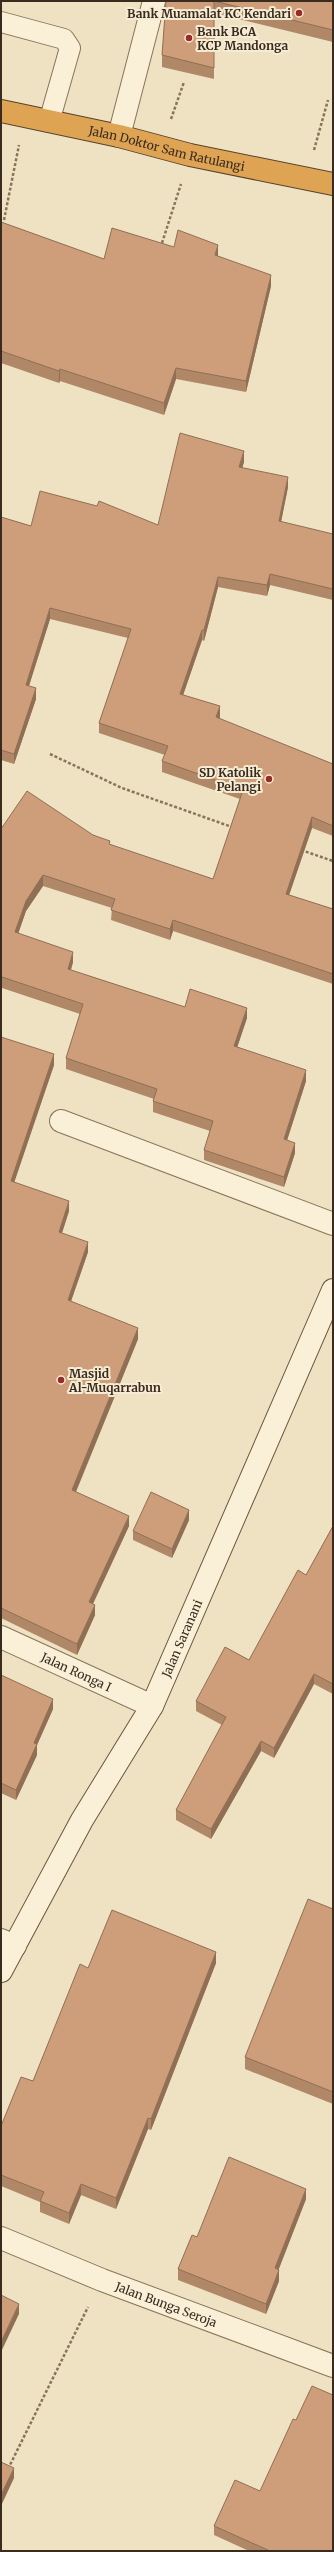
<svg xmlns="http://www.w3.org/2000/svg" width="334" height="2552" font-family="Merriweather,serif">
<rect width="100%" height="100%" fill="#eee2c3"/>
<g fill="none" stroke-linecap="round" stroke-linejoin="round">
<g stroke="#89745a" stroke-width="22">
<path id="lane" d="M1,22l63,17 6,9 -21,74"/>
</g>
<g stroke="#89745a" stroke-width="24">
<g id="street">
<path d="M119,136l35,-135"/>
<path d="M61,1121l272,103"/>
<path id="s1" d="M1,1637l151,69"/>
<path d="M1,1940l14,6"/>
<path id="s2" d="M1,2238l101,42 231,86"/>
</g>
</g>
<g stroke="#6b553d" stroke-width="24">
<g id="secondary">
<path id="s3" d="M1,1971l81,-151 70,-114 181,-416"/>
</g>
</g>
<g stroke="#57422e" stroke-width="24">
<g id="highway">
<path id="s4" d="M1,111l118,25 71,19 143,29"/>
</g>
</g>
<g stroke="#89745a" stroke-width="2.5" stroke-dasharray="3 2" stroke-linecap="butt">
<path d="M171,119l13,-37"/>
<path d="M314,150l14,-50"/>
<path d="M4,220l15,-75"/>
<path d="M162,243l19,-59"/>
<path d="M50,754l72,34 110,39"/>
<path d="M301,850l32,11"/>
<path d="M8,2469l80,-162"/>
</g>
<use href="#lane" stroke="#f9f0d7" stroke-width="20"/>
<use href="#street" stroke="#f9f0d7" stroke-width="22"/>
<use href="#secondary" stroke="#f9f0d7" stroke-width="22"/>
<use href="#highway" stroke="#dea453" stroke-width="22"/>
</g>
<g fill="#b08868">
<path d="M166,1h167v41l-119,-29v66l-52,-12v-12z"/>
<path d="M1,222l103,37 70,-12 44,9 53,30 -25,106 -70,-13 -12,36 -104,-34 -1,2 -58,-20z"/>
<path d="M244,462l-2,6 46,19 -7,35 52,12v66l-63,-15 -3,11 -49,-9 -14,54 -2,-1 -19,55 37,22 -1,2 114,45v72l-21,-8 -23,67 44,14v75l-160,-53 -3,9 -59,-20 1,-12 -69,-22 -17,25 -8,22 55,29 -2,8 114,37 62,11 -10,29 69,34 -19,59 8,13 -11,34 -80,-27v-10l6,-19 -57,-19v-11l1,-2 -88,-30v-11l14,-44 -78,-26 -1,2v-161l92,6 17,10 103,34 27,-80 -78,-27v-11l3,-6 -66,-22v-10l29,-85 -78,-19 -21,67 7,13 -22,65 -13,-4v-243l30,9 127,-1z"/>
<path d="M1,1037l53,28 -40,117 55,29 -7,22 26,19 -17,49 67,38 -62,153 53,34 -36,78 2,11 -18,40 -76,-37z"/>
<path d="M189,1520l-17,38 -39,-18v-9z"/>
<path d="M333,1526v168l-19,-10 -40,74 -13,-7 -50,88 -35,-19v-10l46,-85 -26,-14v-10l53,-41 57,-85z"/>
<path d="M1,1675l52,34 -16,36v10l-21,45 -15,-7z"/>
<path d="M333,1909v195l-88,-35v-12z"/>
<path d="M216,1963l-65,167 -3,-1 -32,80 -35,-14 -12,29 -29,-12v-10l-39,-16v-60l32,-45 55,-113z"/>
<path d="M306,2199l-28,71 1,11 -13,33 -88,-34v-11l19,-32z"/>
<path d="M214,2526l119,25h-84l-35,-16z"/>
</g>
<g fill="#906f55">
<path d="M218,245v11l-3,11v-12z"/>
<path d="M271,275v11l-25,106v-11z"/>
<path d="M176,368v11l-12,36v-12z"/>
<path d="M60,369v12l-1,2v-12z"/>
<path d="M244,451v11l-5,16v-11z"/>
<path d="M288,477v10l-9,45v-11z"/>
<path d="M270,574v11l-3,11v-11z"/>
<path d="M218,577v10l-14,54v-11z"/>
<path d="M50,608v11l-24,76v-10z"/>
<path d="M202,630v10l-22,64v-10z"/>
<path d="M36,688v11l-22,65v-10z"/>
<path d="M220,706v11l-4,11v-11z"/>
<path d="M312,817v11l-26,76v-10z"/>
<path d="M43,875v11l-17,25 -11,32v-11l11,-31z"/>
<path d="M173,920v11l-3,9v-11z"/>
<path d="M73,952v10l-5,17v-10z"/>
<path d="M2,977v11l-1,2v-10z"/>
<path d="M247,1008v10l-13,39v-11z"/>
<path d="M54,1054v11l-43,127v-11z"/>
<path d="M306,1070v11l-22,69v-11z"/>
<path d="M295,1143v10l-11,34v-10z"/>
<path d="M69,1201v10l-10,31v-10z"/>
<path d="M88,1242v10l-20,58v-10z"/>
<path d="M138,1328v11l-66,162v-11z"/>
<path d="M189,1510v10l-17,38v-9z"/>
<path d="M129,1516v10l-40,86v-10z"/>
<path d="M95,1605v10l-18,40v-11z"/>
<path d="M314,1674v10l-40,74v-10z"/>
<path d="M53,1699v10l-16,36v10l-21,45v-10l18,-47z"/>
<path d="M261,1741v10l-50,88v-10z"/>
<path d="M216,1952v11l-65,167v-11z"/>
<path d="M148,2118v11l-32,80v-11z"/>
<path d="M81,2184v11l-12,29v-11z"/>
<path d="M306,2189v10l-31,80v-11z"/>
<path d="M279,2270v11l-13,33v-10z"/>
<path d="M19,2304v10l-18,38v-10z"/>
<path d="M14,2468v10l-13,28v-11z"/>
</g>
<g fill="#cd9e79" stroke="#906f55">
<path d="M166,1h167v29l-119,-29v67l-52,-13z"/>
<path d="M1,222l103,37 8,-31 62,19 4,-17 40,15 -3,10 56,20 -25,106 -70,-13 -12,35 -104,-34 -1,2 -58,-20z"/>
<path d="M180,433l64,18 -5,16 49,10 -9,44 54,13v55l-63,-15 -3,11 -49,-8 -14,53h-2l-22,64 40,12 -4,11 117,47v62l-21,-9 -26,77 47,15v65l-160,-54 -3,9 -59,-19 4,-11 -72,-24 -17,26 -11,31 58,20 -5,17 117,38 5,-18 57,19 -13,38 72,24 -22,69 11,4 -11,34 -80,-27 9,-29 -60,-20 4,-12 -91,-31 17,-54 -81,-27 -1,3v-151l26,-38 66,44 17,6 -1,3 104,35 30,-89 -81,-29 6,-15 -69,-23 32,-94 -81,-21 -24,77 10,3 -22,66 -13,-4v-233l30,9 9,-35 57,15 2,-5 59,24z"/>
<path d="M1,1037l53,17 -43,127 58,20 -10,31 29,10 -20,58 70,28 -66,162 57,26 -40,86 6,3 -18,39 -76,-36z"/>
<path d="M151,1492l38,18 -17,39 -39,-18z"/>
<path d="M333,1526v158l-19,-10 -40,74 -13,-7 -50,88 -35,-19 50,-93 -30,-16 29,-54 24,13 49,-90 8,5z"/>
<path d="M1,1675l52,24 -19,44 3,1 -21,46 -15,-7z"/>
<path d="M308,1899l25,10v183l-88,-35z"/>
<path d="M112,1910l104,42 -65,167 -3,-1 -32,80 -35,-14 -12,29 -29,-12 4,-9 -43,-17v-49l20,-49 12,4 47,-117 8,4z"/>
<path d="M229,2157l77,32 -31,79 4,2 -13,34 -88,-35 14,-34 5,2z"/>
<path d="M1,2295l18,9 -18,38z"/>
<path d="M312,2386l21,9v156h-63l-56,-25 21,-46 25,11 33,-72 3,1z"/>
<path d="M1,2462l13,6 -13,27z"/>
</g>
<g fill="#982b29" stroke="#f6ecd3" stroke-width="1.5">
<circle cx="299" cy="13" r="4"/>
<circle cx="189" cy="38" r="4"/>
<circle cx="269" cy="779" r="4"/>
<circle cx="61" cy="1380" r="4"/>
</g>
<g text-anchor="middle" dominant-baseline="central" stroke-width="4" stroke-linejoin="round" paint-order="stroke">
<g font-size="12" font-weight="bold" fill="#392b1e" stroke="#f6ecd3" text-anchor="end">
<text x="291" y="13">Bank Muamalat KC Kendari</text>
<text x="197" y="31" text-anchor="start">Bank BCA<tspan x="197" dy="14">KCP Mandonga</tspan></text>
<text x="261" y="772">SD Katolik<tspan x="261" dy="14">Pelangi</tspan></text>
<text x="69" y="1373" text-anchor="start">Masjid<tspan x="69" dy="14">Al-Muqarrabun</tspan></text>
</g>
<g font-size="12" fill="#392b1e" stroke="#f6ecd3">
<text stroke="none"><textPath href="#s4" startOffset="170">Jalan Doktor Sam Ratulangi</textPath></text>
<text stroke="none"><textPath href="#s3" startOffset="379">Jalan Saranani</textPath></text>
<text stroke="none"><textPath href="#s1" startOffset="83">Jalan Ronga I</textPath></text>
<text stroke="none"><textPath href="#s2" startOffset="178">Jalan Bunga Seroja</textPath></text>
</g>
</g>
<rect width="334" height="2552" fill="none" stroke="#392b1e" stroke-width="4"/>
</svg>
